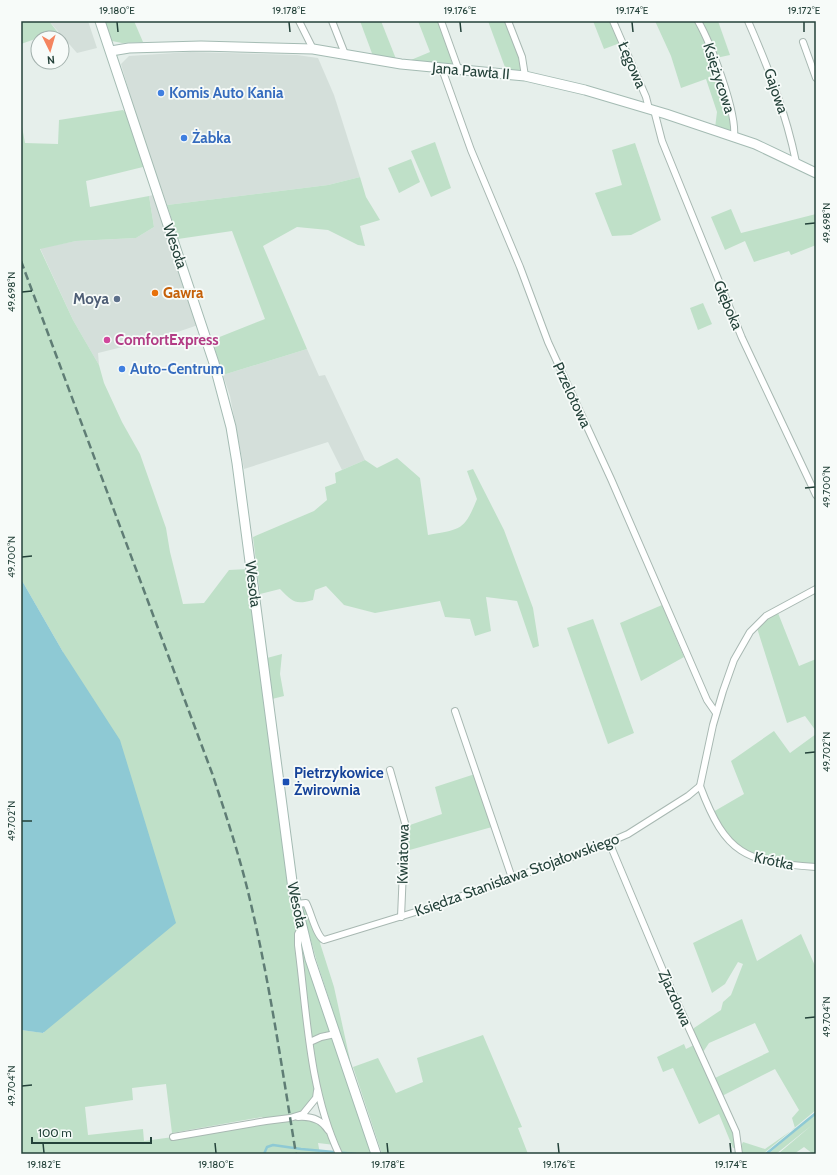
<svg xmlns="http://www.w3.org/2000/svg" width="837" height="1175" font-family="Cabin,sans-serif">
<rect width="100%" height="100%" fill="#e6efeb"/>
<g fill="#d4dfda">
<path d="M49,21h39l9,27 -20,5z"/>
<path d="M190,52l107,3 21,3 16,37 26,82 -32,8 -161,20 -30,-86 -16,-55 8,-8z"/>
<path d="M157,194l41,131 -35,12 -65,16 1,12 -26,-45 -33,-72 36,-7 60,-3 18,-11 -5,-31z"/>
<path d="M307,349l12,27 6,-1 40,85 -23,10 -14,-28 -84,27 -14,-73 -7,-21z"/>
</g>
<g fill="#bfe0c8" fill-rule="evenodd">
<path d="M21,21h28l10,13 -21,4 -17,6z"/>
<path d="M105,21h29l9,21 -21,1 -10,-2z"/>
<path d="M360,21h21l15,38 -23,-3z"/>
<path d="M418,21h21l15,42 -5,2 -43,-3 24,-10z"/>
<path d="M488,21h18l14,37 1,12h-15z"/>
<path d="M593,21h19l8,22 -16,6z"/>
<path d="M655,21h42l14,36 22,74 -2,2 -16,-5 2,-16 -11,-33 -25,9 -10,-32z"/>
<path d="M702,21h16l12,34 -14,3z"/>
<path d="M123,110l8,8 16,48 -61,15 4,26 59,-11 5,31 -18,11 -60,3 -36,8 33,71 26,45 5,18 18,39 18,32 26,74 4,24 13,52 21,-1 25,-33 19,-1 48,335 80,250h-37l-4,-9 -17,-2 2,11h-299v-124l23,3 19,-381 -42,-73v-458l4,22 33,1 1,-24zM166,1084l6,49 90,-16 4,4 -93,16 -29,4 -1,-12 -55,6 -3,-28 48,-7 -1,-12zM318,1087l8,39 -19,-10 -12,1 16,-11z"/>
<path d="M435,142l16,46 -20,9 -20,-46z"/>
<path d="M635,143l26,77 -30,15 -19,1 -17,-43 27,-8 -10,-35z"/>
<path d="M411,159l9,23 -21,11 -11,-25z"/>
<path d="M360,177l6,20 14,23 -20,6 5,20 -7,-1 -30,-15 -31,-3 -34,19 44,103 -84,26 -11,-35 53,-21 -33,-88 -54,8 -11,-34 161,-20z"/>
<path d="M731,209l10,24 75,-19v31l-25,10 -2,-4 -35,11 -9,-21 -20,9 -14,-33z"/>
<path d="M703,303l9,21 -14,6 -8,-22z"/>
<path d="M397,458l23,20 8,57c33,-6 36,-4 49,-36l-10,-28 6,-2 31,61 29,78 6,38 -6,2 -16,-47 -31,-4 5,34 -16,5 -5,-17 -25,-2 -5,-16 -65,12 -31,-8 -18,-19 -11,4 -2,10c-18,5 -20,2 -33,-11l-20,5 -7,-57 61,-26 13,-11 -2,-13 11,-4 -1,-10 30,-13 12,8z"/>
<path d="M662,605l22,52 -43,24 -21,-58z"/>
<path d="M778,613l21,53 17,-7v72l-11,-15 -18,7 -30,-95 12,-11z"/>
<path d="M593,619l41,114 -26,11 -41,-116z"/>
<path d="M282,654l-2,20 4,22 -12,3 -5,-41z"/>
<path d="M774,731l16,22 26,-19v131c-34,-4 -67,-2 -91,-31 -5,-6 -8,-15 -12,-22l31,-18 -13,-33z"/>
<path d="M475,774l17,53 -86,24 1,-25 35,-12 -7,-27z"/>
<path d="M303,907h3l17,35 -3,1 14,44 16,73h-1l-32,-98 -15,-53z"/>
<path d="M742,919l15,42 44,-27 15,34v142l-53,44h-21l-1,-8 2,-4 22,7 30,-21 -3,-10 7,-8 -24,-41 -53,27 -7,-18 54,-26 -14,-29 -46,20 -6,9 -10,-22 1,-2 27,-18 2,-8 8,-7 12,-31 -5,-2 -13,22 -13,9 -19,-50z"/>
<path d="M483,1035l39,92 -4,1 10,26h-146l-29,-87 25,-9 18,35 27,-11 -6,-24z"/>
<path d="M684,1044l2,5 8,-4 41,88 2,14 -4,1 -14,-34 -20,10 -26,-56 -10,4 -6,-15z"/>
<path d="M816,1114v40h-3l-9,-7 -10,7h-16l34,-29 -36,29h-8z"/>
</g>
<path fill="#8ec9d4" d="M21,579l42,73 57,88 56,183 -133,110 -22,-3z"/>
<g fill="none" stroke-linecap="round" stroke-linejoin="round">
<g stroke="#8ec9d4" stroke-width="2.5">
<path d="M264,1154l3,-7 6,-2 28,4 55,5"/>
<path d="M766,1154l50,-41"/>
</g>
<g stroke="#a8b8b2" stroke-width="8">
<g id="street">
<path d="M299,21l14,28"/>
<path d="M332,21l13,33"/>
<path d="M441,21l18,50"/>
<path d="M508,21l14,36 3,19"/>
<path d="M613,21l33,76 3,12"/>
<path d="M698,21c13,23 39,91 36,116"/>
<path d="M748,21c20,46 38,92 48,141"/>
<path d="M803,42l13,36"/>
<path d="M442,69l29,81 49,117 28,75 63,137 96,221 9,13"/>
<path d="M654,110l8,31 80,197 74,157"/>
<path d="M455,711l57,167"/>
<path d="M390,770l15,53 -4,94"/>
<path d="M700,786c26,69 45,76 116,81"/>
<path d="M609,842l58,138 69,152 3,22"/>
<path d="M296,904l10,-1c5,9 10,33 18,37l98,-30 167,-59 39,-17 60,-38 12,-10 13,-61 10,-34 11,-31 16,-28 16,-16 50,-27"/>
<path d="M301,928l-3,6v11c9,69 11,145 41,209"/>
<path d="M310,1042l11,-5 14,-3"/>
<path d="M298,1117c13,-1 23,2 30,13"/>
<path d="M173,1137l93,-16 24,-3 13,-4 13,-16 1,-7"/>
</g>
</g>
<g stroke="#a4bbb3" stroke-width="11">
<g id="secondary">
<path d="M100,21l114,342 17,64 6,36 56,426 17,70 66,195"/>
<path d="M111,51l18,-3 72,-2 112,3 88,15 124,12 60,14 81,24 89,30 61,29"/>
</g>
</g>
<use href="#street" stroke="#fff" stroke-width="6"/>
<use href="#secondary" stroke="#fff" stroke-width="9"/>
<path stroke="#5f7d75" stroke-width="2.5" stroke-dasharray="8 4" stroke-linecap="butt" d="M21,261l191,512c14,42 28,84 38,127 20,84 32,169 46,254"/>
</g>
<path fill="none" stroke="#24423a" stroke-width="1.5" d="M117,22l1,10M289,22l1,10M460,22l1,10M632,22l1,10M804,22v10M805,224l10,-1M22,292l10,-1M805,488l10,-1M22,557l10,-1M805,753l10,-1M22,821h10M805,1018l10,-1M22,1086l10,-1M43,1143l1,10M215,1143l1,10M387,1143l1,10M558,1143l1,10M730,1143l1,10"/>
<g fill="#3f7fe0" stroke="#f7fbf9" stroke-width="1.5">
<circle cx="161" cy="93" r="4"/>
<circle cx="184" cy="138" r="4"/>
<circle cx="122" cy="369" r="4"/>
</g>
<circle fill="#e8710a" stroke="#f7fbf9" stroke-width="1.5" cx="155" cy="293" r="4"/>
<circle fill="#5c6f8a" stroke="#f7fbf9" stroke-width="1.5" cx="117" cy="299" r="4"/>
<circle fill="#d1479c" stroke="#f7fbf9" stroke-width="1.5" cx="107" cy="340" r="4"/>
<rect fill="#1a4fb4" stroke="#f7fbf9" stroke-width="1.5" x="282" y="778" width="8" height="8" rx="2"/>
<g text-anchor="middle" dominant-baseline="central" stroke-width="3.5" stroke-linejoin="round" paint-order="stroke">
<g font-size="15" fill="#24423a" stroke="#f7fbf9">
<text transform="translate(632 65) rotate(67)">Łęgowa</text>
<text transform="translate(471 71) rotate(5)">Jana Pawła II</text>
<text transform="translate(719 78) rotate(72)">Księżycowa</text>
<text transform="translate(776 91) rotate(71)">Gajowa</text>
<text transform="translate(175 246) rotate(71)">Wesoła</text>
<text transform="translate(728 305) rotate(67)">Głęboka</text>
<text transform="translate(572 395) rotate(65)">Przelotowa</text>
<text transform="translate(253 584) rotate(83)">Wesoła</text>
<text transform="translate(403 854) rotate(-89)">Kwiatowa</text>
<text transform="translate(774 861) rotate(12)">Krótka</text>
<text transform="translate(517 875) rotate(-20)">Księdza Stanisława Stojałowskiego</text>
<text transform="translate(297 905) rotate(78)">Wesoła</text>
<text transform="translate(675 998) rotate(66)">Zjazdowa</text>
</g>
<g font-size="15" font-weight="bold" fill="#366cbe" stroke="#f7fbf9" text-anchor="start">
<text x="169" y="93">Komis Auto Kania</text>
<text x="192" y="138">Żabka</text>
<text x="130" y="369">Auto-Centrum</text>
</g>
<g font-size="15" font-weight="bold" fill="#c56008" stroke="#f7fbf9" text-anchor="start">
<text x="163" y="293">Gawra</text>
</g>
<g font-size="15" font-weight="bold" fill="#4e5e75" stroke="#f7fbf9" text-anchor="end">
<text x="109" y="299">Moya</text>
</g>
<g font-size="15" font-weight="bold" fill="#b23c85" stroke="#f7fbf9" text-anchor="start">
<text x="115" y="340">ComfortExpress</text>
</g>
<g font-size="15" font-weight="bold" fill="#164399" stroke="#f7fbf9" text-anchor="start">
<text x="294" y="773">Pietrzykowice<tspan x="294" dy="17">Żwirownia</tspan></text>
</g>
</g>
<rect width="837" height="1175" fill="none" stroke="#f7fbf9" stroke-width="44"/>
<g transform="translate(50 50) rotate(175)"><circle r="19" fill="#f7fbf9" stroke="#a3b1ad"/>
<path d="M0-3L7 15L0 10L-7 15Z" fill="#f4845f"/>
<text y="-6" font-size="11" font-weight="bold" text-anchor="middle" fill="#24423a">N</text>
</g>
<path d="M32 1137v6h119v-6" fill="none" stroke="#24423a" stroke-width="2"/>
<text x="38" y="1137" font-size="12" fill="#24423a" stroke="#f7fbf9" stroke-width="3" paint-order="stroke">100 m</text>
<rect x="22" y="22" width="793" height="1131" fill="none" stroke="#24423a" stroke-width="1.5"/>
<g font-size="10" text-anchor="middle" fill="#24423a">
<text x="117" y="14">19.180°E</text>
<text x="289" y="14">19.178°E</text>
<text x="460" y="14">19.176°E</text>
<text x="632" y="14">19.174°E</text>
<text x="804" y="14">19.172°E</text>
<text transform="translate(826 223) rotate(-90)" y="4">49.698°N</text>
<text transform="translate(11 292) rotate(-90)" y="4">49.698°N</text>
<text transform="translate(826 487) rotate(-90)" y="4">49.700°N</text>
<text transform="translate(11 557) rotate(-90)" y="4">49.700°N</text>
<text transform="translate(826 752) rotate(-90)" y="4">49.702°N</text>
<text transform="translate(11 821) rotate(-90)" y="4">49.702°N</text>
<text transform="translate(826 1017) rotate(-90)" y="4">49.704°N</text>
<text transform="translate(11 1086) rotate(-90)" y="4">49.704°N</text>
<text x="44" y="1168">19.182°E</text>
<text x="216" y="1168">19.180°E</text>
<text x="388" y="1168">19.178°E</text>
<text x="559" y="1168">19.176°E</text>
<text x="731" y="1168">19.174°E</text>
</g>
</svg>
